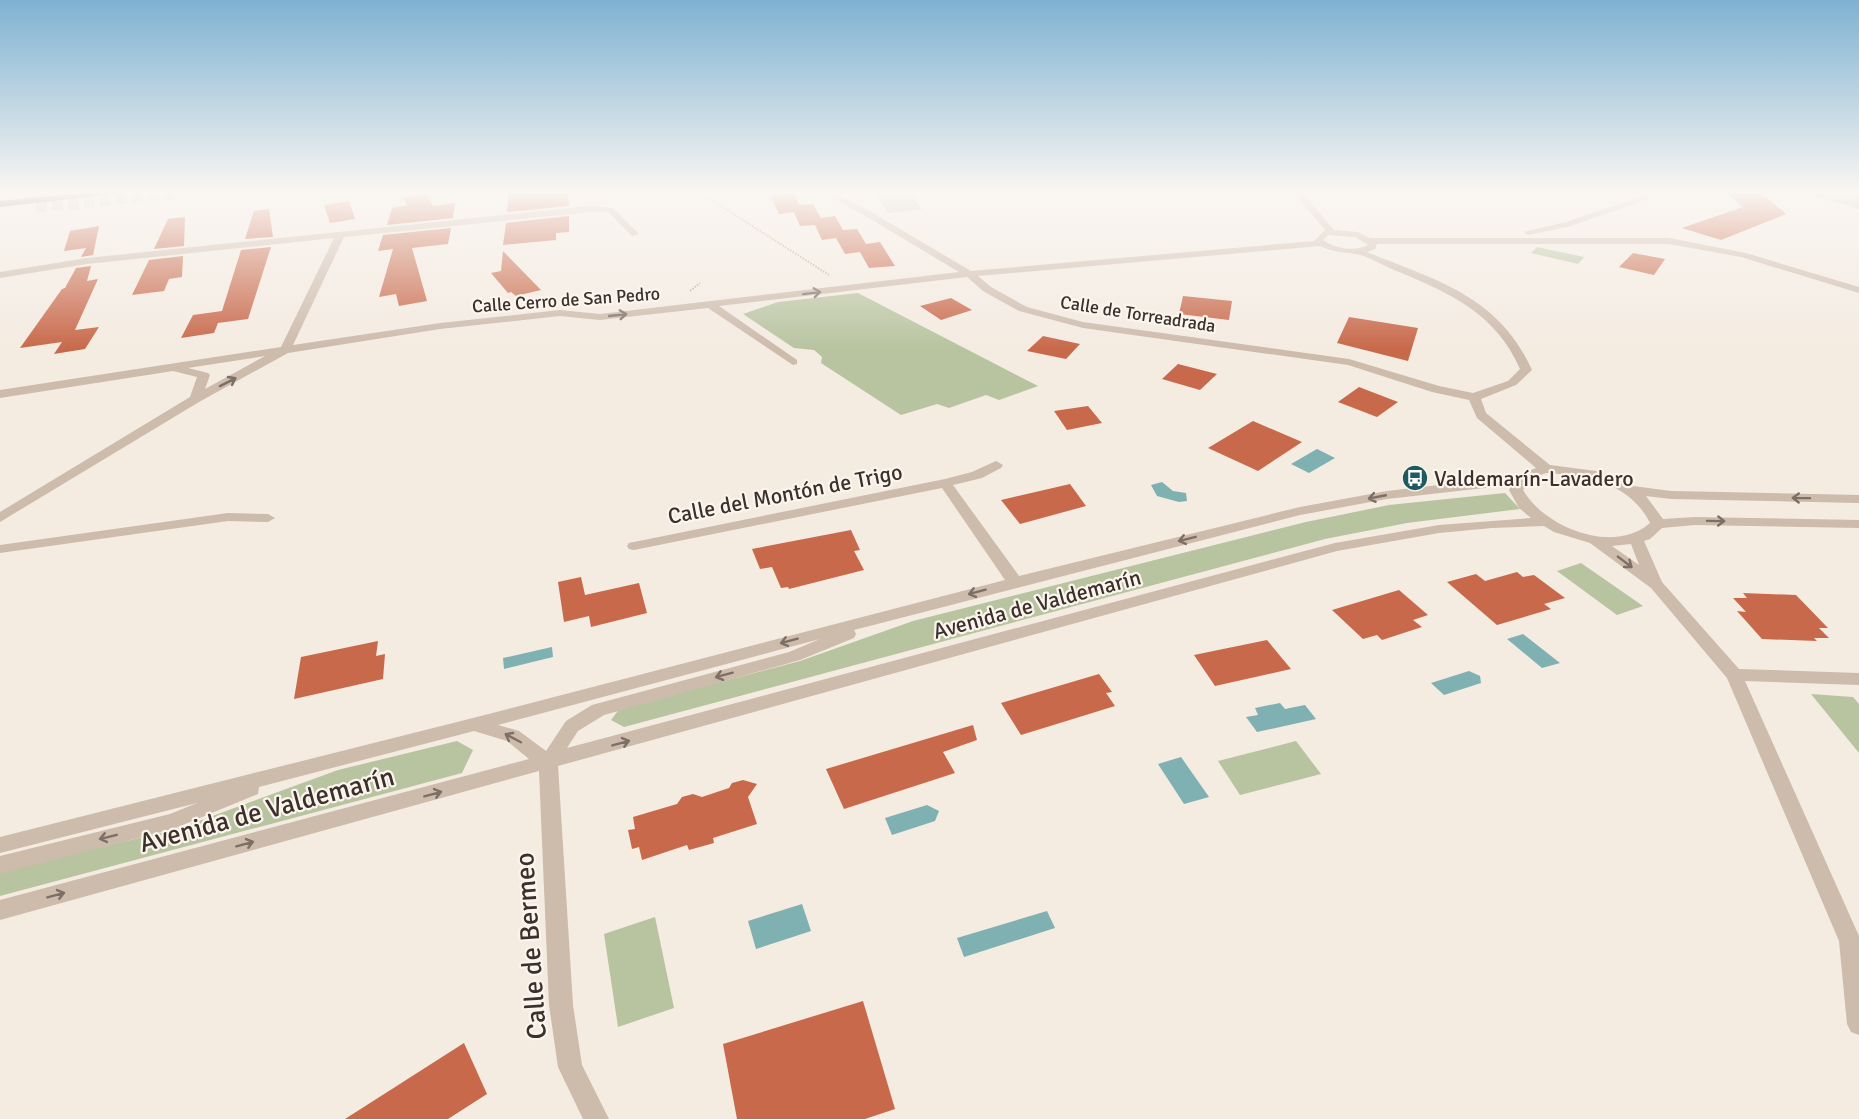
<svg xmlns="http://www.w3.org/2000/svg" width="1859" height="1119" font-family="Signika,sans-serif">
<rect width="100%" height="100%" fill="#f4ebe1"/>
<g fill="#b8c4a0">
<path d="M874,192h35l13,17 -34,4z"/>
<path d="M1796,192h63v17l-2,-1z"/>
<path d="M1537,247l47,10 -6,7 -47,-11z"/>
<path d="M858,293l180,93 -39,14 -13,-5 -37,13 -12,-4 -36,11 -80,-52 1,-6 -8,-7 -20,-2 -51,-34 35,-12z"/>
<path d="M1505,493l15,16 -113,14 -82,16 -701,188 -13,-7 9,-12 180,-47 113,-40 393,-99 83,-17z"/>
<path d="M1581,563l62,43 -26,9 -60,-44z"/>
<path d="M1811,694l42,3 6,7v49z"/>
<path d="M457,741l16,9 -11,23 -462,123v-25l177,-42 161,-59z"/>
<path d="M1296,741l25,33 -81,21 -22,-34z"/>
<path d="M655,917l19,91 -56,19 -14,-93z"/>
</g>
<g fill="#7fb0b2">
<path d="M1317,449l18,9 -26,15 -18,-9z"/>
<path d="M1162,482l11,9 13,2 1,8 -8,1 -22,-6 -6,-11z"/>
<path d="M1523,634l37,29 -18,5 -35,-29z"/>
<path d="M552,647l1,10 -49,12 -1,-11z"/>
<path d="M1469,671l11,5 1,7 -37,12 -13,-12z"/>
<path d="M1280,703l5,6 20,-4 11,14 -59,13 -11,-15 12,-2 -3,-7z"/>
<path d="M1181,757l28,40 -25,7 -26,-40z"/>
<path d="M927,805l12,6 -4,10 -43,14 -7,-17z"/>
<path d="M802,904l9,27 -55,18 -8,-28z"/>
<path d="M1047,911l8,17 -91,29 -7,-19z"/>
</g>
<g fill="#c8694b">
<path d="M509,192h59l1,14 -62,6z"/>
<path d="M1726,192h34l26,22 -65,26 -39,-12 61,-21z"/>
<path d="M794,193l5,12 14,-1 8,14 14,-2 8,14 14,-1 9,15 14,-2 15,24 -26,2 -9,-16 -15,2 -9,-16 -14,2 -7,-15 -15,1 -6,-14 -15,2 -9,-19z"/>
<path d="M426,194l7,12 22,-3 -2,15 -66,7 5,-17 15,-3 -4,-7z"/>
<path d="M349,201l6,18 -25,4 -6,-18z"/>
<path d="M269,209l4,28 -28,2 9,-28z"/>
<path d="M569,216v16l-13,1v7l-53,5 3,-22z"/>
<path d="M185,217l-1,29 -30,3 14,-30z"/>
<path d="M99,226l-6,29 -12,2 5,-9 -22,3 6,-20z"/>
<path d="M451,228l-3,16 -36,4 15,53 -28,5 -3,-12 -17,3 14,-48 -15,2 5,-16z"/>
<path d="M271,247l-23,72 -30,4 -4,10 -33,5 12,-23 29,-4 19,-61z"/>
<path d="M503,251l38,39 -25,6 -5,-4 -3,1 -17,-20 10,-2z"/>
<path d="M1633,253l32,6 -11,16 -35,-8z"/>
<path d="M183,256l-1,21 -13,2 -5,12 -32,4 17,-35z"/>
<path d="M91,266l-4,15 11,-2 -23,51 24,-3 -14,22 -31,5 8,-12 -42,6 42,-59 3,-1 11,-20z"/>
<path d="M1183,296l49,5 -3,19 -50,-6z"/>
<path d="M951,298l21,12 -31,10 -21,-14z"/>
<path d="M1349,317l69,11 -10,33 -71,-18z"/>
<path d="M1043,336l37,8 -14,15 -39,-8z"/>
<path d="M1178,364l39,10 -17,16 -38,-11z"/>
<path d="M1359,387l39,15 -21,15 -39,-15z"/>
<path d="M1088,406l14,17 -35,7 -13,-19z"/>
<path d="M1253,421l49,21 -44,29 -50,-23z"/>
<path d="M1070,484l16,22 -66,18 -19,-24z"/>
<path d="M851,530l9,20 -6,1 10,19 -75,19 -1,-2 -7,1 -9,-21 -12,2 -8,-20z"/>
<path d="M1517,572l6,5 11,-2 31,23 -21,6 7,5 -54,16 -50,-43 29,-8 9,7z"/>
<path d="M581,577l4,18 54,-12 8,30 -56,14 -2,-11 -25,6 -6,-40z"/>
<path d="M1399,590l29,25 -15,5 9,7 -40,13 -5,-5 -14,4 -31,-29z"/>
<path d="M1743,593l53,2 32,33h-9l10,10h-15l3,3 -55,-2 -25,-28 9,1 -13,-14h14z"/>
<path d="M1267,640l24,29 -76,17 -21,-31z"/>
<path d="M378,641l-2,15 9,-2 -2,25 -89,20 7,-42z"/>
<path d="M1099,674l13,18 -6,1 9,13 -94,29 -20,-32z"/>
<path d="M973,725l4,15 -34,12 12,21 -111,36 -18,-40z"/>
<path d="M743,780l14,4 -9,13 9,27 -44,14 1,5 -25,7 -2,-5 -45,15 -3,-13 -7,2 -4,-19 7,-1 -2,-12 44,-13 5,-7 11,-3 9,3 27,-9 3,-5z"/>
<path d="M863,1001l32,108 -30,10h-128l-14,-75z"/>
<path d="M464,1043l23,51 -39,25h-103z"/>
</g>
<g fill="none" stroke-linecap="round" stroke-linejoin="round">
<path stroke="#cfc6bd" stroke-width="11" stroke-dasharray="11 5" stroke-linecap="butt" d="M36,207l161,-15"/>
<g stroke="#b9a596" stroke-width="2" stroke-dasharray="1.5 1.5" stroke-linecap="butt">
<path d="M699,192l130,83"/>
<path d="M690,291l10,-8"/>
</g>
<g fill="#cdbbac" fill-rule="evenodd">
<path d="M821,192h11l36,18 103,61 343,-30 11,-11 -32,-38h9l32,38 24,2 12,6h299l77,15 113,34v6l-118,-36 -72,-13h-292l-2,5 -8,3c69,28 132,44 165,118l-16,15 -35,14 5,14 64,52 46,6 37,15 38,5 188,4v8l-188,-4 -25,-3 17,23 32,-2 164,3v8l-164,-3 -33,3 -12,11 -6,2 18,41 77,87 120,4v12l-114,-4 114,255v99l-8,-3 -4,-8 -8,-83 -112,-263 -76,-90 -61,-45 -36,-11 -10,-6 -52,2 -53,5 -102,18 -779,215 15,239 9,60 27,54h-26l-25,-52 -9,-62 -10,-234 -539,149v-20l529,-141 -22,-18 -33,-10 -215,56 -1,7 -85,35 -173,45v-18l170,-42 27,-11 -197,50v-16l473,-119 532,-138 -63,-92 -308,62 -5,-1 -2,-3 2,-3 316,-64 27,-7 24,-11 7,4 -2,3 -19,10 -29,7 66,91 281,-69 87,-16 130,-15 19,-8 -59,-50 -8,-18 -37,-8 -84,-27 -265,-37 -64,-17 -36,-20 -16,-14 -248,29 78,54v4l-4,1 -85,-57 -108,12 -40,-4 -120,13 -152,24 -89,49 -199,120v-10l190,-115 7,-20 -24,-6 -173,27v-8l281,-43 53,-109 -247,26 -87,14v-6l87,-14 503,-52 23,2 26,26 -7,2 -24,-24h-18l-246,25 -51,108 147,-22 120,-13 40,4 359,-42 -97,-58zM1328,235l27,2 13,8c-14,7 -32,4 -45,-5zM1320,246c12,6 23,6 36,8 12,2 26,11 38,16 54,22 102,43 126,99l-12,12 -35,12 -34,-7 -90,-27 -266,-37 -56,-15 -36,-20 -13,-11zM265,356l-60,33 5,-14 -2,-2 -20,-5zM1546,473c41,2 84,10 104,50 -36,32 -105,5 -127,-33l5,-10zM1511,485l-2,5 10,18 12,10 -92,7 -104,18 -768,205 11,-17 26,-16 196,-55 54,-22 2,-4 -2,-4 446,-115 87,-16zM1631,544l8,21 -27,-19zM820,639l-31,13 -197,53 -26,16 -20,30 -27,-20 -21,-6z"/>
<path d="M1654,192h13l-96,34 -43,9 -4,-3 42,-10z"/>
<path d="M228,513l40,1 7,4 -7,4 -40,-1 -228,32v-8z"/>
</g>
<path fill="#5c4a42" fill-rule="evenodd" d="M90,192h41l-131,15v-6z"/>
</g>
<defs><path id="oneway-shaft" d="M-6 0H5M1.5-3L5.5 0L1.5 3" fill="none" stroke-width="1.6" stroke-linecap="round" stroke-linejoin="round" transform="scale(1.5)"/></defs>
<g stroke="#7d6f65">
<use href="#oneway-shaft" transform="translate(812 293) rotate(-7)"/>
<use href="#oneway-shaft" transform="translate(618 315) rotate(-6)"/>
<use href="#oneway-shaft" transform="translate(228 382) rotate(-27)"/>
<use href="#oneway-shaft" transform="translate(1377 497) rotate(169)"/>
<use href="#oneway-shaft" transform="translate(1801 498) rotate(-179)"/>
<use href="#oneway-shaft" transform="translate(1716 521) rotate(1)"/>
<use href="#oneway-shaft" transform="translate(1187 539) rotate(166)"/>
<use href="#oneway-shaft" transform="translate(1625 562) rotate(37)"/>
<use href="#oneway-shaft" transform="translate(977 592) rotate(165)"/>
<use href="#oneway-shaft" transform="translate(789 641) rotate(165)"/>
<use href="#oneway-shaft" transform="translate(724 675) rotate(165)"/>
<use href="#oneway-shaft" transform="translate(513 738) rotate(-152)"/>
<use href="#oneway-shaft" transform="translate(621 743) rotate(-15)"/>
<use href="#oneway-shaft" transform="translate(433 794) rotate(-15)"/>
<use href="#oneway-shaft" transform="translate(108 837) rotate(166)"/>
<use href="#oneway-shaft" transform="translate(245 844) rotate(-15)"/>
<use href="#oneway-shaft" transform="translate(56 895) rotate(-15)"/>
</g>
<linearGradient id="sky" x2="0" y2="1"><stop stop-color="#7eb2d2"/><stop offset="0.55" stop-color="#faf6f2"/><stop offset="1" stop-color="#faf6f2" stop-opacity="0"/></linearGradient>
<rect width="1859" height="349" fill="url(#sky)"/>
<defs>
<g id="bus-disc" transform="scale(1.35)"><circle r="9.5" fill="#1f5a5e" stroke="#fbf5ee"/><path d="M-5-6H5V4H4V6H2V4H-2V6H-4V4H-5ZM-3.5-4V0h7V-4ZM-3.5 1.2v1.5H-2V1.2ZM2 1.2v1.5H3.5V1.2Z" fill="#fff"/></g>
</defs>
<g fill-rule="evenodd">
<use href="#bus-disc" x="1415" y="478"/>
</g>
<g text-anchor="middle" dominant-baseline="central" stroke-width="4.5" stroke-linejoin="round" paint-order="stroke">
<g font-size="18" fill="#3b302b" stroke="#fbf5ee">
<text transform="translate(566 300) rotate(-4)">Calle Cerro de San Pedro</text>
<text transform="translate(1138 314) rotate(9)">Calle de Torreadrada</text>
</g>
<g font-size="22" fill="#3b302b" stroke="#fbf5ee" text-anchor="start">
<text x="1434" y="478">Valdemarín-Lavadero</text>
</g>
<g font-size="22" fill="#3b302b" stroke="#fbf5ee">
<text transform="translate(785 494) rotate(-11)">Calle del Montón de Trigo</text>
<text transform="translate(1037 604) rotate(-15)">Avenida de Valdemarín</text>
</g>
<g font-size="27" fill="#3b302b" stroke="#fbf5ee">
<text transform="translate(267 810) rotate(-15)">Avenida de Valdemarín</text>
<text transform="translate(531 946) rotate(-94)">Calle de Bermeo</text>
</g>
</g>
</svg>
